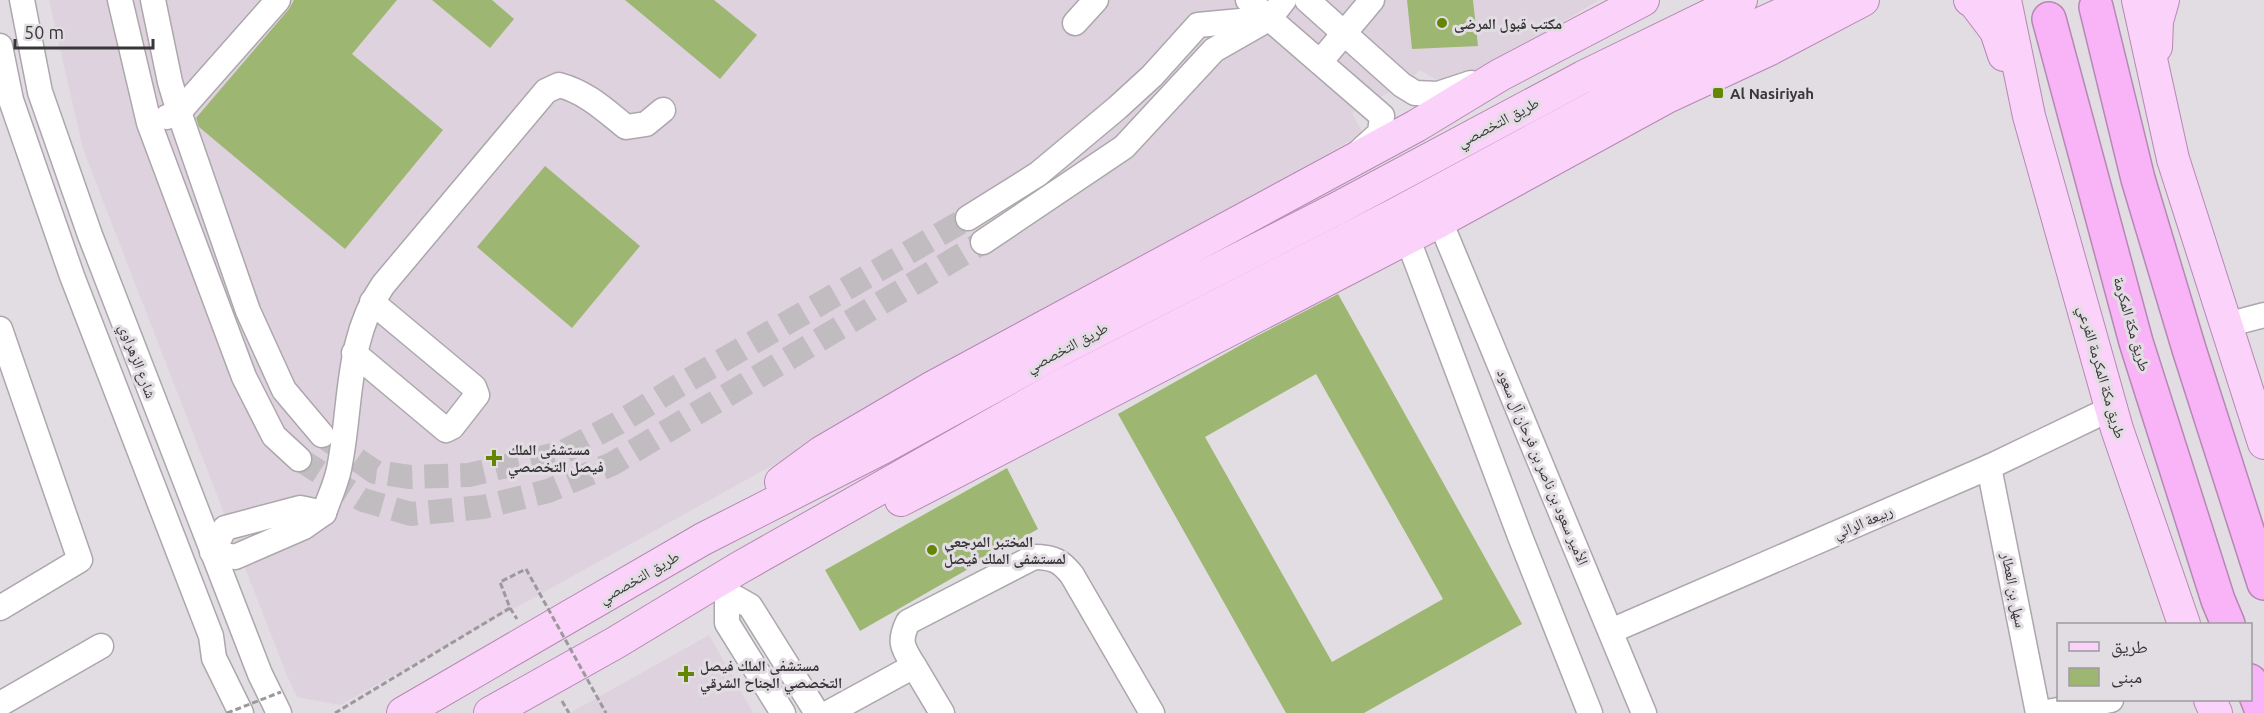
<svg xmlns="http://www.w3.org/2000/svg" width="2264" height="713" font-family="Ubuntu,'Noto Naskh Arabic',sans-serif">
<rect width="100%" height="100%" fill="#e2dde2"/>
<g fill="#ded2de">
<path d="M49,0h1550l-72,43 -58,31 -30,7 -19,-11 -11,11 -57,32 11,20 -189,110 -834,462 -43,-8 -10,-21 -204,-527z"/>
<path d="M709,635l44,78h-183z"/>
</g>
<g fill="#9db772" fill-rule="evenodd">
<path d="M294,0h103l-45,54 91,76 -98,119 -146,-122 -3,-9 93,-109z"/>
<path d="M432,0h60l22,19 -24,29z"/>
<path d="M625,0h89l43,35 -37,44z"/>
<path d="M1407,0h66l5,46 -66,3z"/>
<path d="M545,166l95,80 -68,82 -95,-81z"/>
<path d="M1338,294l184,330 -158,89h-78l-168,-299 137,-77zM1316,374l127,225 -111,63 -127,-225z"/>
<path d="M1007,468l31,61 -178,102 -35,-61z"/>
</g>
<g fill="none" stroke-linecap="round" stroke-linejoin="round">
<g stroke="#c0bcc0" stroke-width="24" stroke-dasharray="24 12" stroke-linecap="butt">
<path d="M327,439l48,33 35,5 59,-2 92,-22 57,-30 60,-37 290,-168"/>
<path d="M299,459l64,41 48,14 72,-7 65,-16 64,-27 371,-222"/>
</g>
<g stroke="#aca7ac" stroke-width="27">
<g id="minor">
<path d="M22,0l18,92 50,143 170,439 19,39"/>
<path d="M120,0l29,123 95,254 30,59 25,23"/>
<path d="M153,0l17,82 9,30 69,199 36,79 38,45"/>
<path d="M1248,0l134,116 -2,17 -20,18"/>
<path d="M1307,0l95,85 13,8 23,1 33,-11"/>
<path d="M1075,23l21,-23"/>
<path d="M0,46l11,54 61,176 139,360 3,22 27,55"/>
<path d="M1320,62l52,-62"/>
<path d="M167,117l12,-5 99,-112"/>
<path d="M968,218l70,-44 79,-66 35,-32 46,-51 64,-6"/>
<path d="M1440,221l204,492"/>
<path d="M1407,237l114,302 69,174"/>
<path d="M983,242l141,-95 90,-97 56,-32 14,-18"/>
<path d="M2226,325l38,-10"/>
<path d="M0,329l80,231 -80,48"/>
<path d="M354,353l92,77 6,-3 25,-32 -3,-8 -102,-85"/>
<path d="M1989,467l49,246"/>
<path d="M300,508l24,5 -20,14 -69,30 -23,-5 13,-24z"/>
<path d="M324,513c5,-15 12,-29 15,-44 13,-63 6,-129 44,-184l163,-194 13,-6c27,7 46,25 67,42l20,-3 17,-14"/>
<path d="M1611,631l378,-164 123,-59"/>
<path d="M914,666c-11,-18 -16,-24 -6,-44l126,-65c19,0 27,4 38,18l80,138"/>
<path d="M0,704l101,-58"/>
<path d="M783,713l-56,-90v-30l23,13 67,107"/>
<path d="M828,713l86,-47 28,47"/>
<path d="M2042,713l69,-13"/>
</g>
</g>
<g stroke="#b588b4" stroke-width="34">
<g id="major">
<path d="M1970,0l4,2 22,29 8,24"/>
<path d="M2005,0l24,116 88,313 67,195"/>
<path d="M2138,0l35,159 91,284"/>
<path d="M2156,47l1,-26 6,-21"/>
<path d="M781,482l41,-30 111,-65 483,-261 84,-51 143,-75"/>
<path d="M901,500l539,-279 227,-124 103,-48 93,-49"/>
<path d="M2210,700l6,13"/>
<path d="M403,713l300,-174 179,-91 178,-98 278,-142 245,-131 158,-77"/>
<path d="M490,713l125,-70 124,-75 325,-184 332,-170 295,-159 122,-55"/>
</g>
</g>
<g stroke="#b588b4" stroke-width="36">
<g id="highway">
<path d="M2096,7l42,172 51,170 75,234"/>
<path d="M2049,19l87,323 82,258 10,24"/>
<path d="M2250,681l13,32"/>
</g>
</g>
<g stroke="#9c999c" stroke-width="3" stroke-dasharray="6 3" stroke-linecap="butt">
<path d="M510,608l7,11"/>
<path d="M562,701l7,12"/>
<path d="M335,713l175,-105 -10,-26 26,-13"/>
</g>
<use href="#minor" stroke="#fff" stroke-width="24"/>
<use href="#major" stroke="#fbd2fa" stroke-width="32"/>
<use href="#highway" stroke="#f8b4f6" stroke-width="33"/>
<g stroke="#9c999c" stroke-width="3" stroke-dasharray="6 3" stroke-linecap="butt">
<path d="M526,569l80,144"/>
<path d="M227,713l54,-21"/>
</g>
</g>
<g fill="#648604" stroke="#e2dde2" stroke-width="2">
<circle cx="1442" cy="23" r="6"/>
<rect x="1712" y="87" width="12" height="12" rx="3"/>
<path d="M491 449h6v6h6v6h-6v6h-6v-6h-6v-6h6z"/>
<circle cx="932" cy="550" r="6"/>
<path d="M683 665h6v6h6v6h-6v6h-6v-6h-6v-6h6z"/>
</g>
<g text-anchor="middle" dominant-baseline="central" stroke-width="6" stroke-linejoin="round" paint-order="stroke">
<g font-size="15" font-weight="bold" fill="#383638" stroke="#e2dde2" text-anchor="start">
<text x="1454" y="23">مكتب قبول المرضى</text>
<text x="1730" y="93">Al Nasiriyah</text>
<text x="508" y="449">مستشفى الملك<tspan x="508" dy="17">فيصل التخصصي</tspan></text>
<text x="944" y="541">المختبر المرجعي<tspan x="944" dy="17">لمستشفى الملك فيصل</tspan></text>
<text x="700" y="665">مستشفى الملك فيصل<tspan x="700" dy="17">التخصصي الجناح الشرقي</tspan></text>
</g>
<g font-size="15" fill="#383638" stroke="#e2dde2">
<text transform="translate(1498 122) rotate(-28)">طريق التخصصي</text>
<text transform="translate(2132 324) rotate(74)">طريق مكة المكرمة</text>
<text transform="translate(1067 347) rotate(-28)">طريق التخصصي</text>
<text transform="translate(138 361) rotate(69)">شارع الزهراوي</text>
<text transform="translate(2102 372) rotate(74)">طريق مكة المكرمة الفرعي</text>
<text transform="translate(1543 467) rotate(67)">الأمير سعود بن ناصر بن فرحان آل سعود</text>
<text transform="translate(1863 522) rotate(-23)">ربيعة الرائي</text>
<text transform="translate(639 577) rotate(-30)">طريق التخصصي</text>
<text transform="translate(2014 590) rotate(79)">سهل بن العطار</text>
</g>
</g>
<rect x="2057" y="623" width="195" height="78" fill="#e2dde2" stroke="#9e9a9e" stroke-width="1.5"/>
<rect x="2069" y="642" width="30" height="9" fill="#fbd2fa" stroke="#9e9a9e" stroke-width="1.5"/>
<text x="2111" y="653" font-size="18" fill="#383638">طريق</text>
<rect x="2069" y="668" width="30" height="18" fill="#9db772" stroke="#9e9a9e" stroke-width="1.5"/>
<text x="2111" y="683" font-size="18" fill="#383638">مبنى</text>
<path d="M15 39v9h138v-9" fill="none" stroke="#383638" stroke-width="3"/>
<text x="24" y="39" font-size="18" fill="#383638" stroke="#e2dde2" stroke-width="4.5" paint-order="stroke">50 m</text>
</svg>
